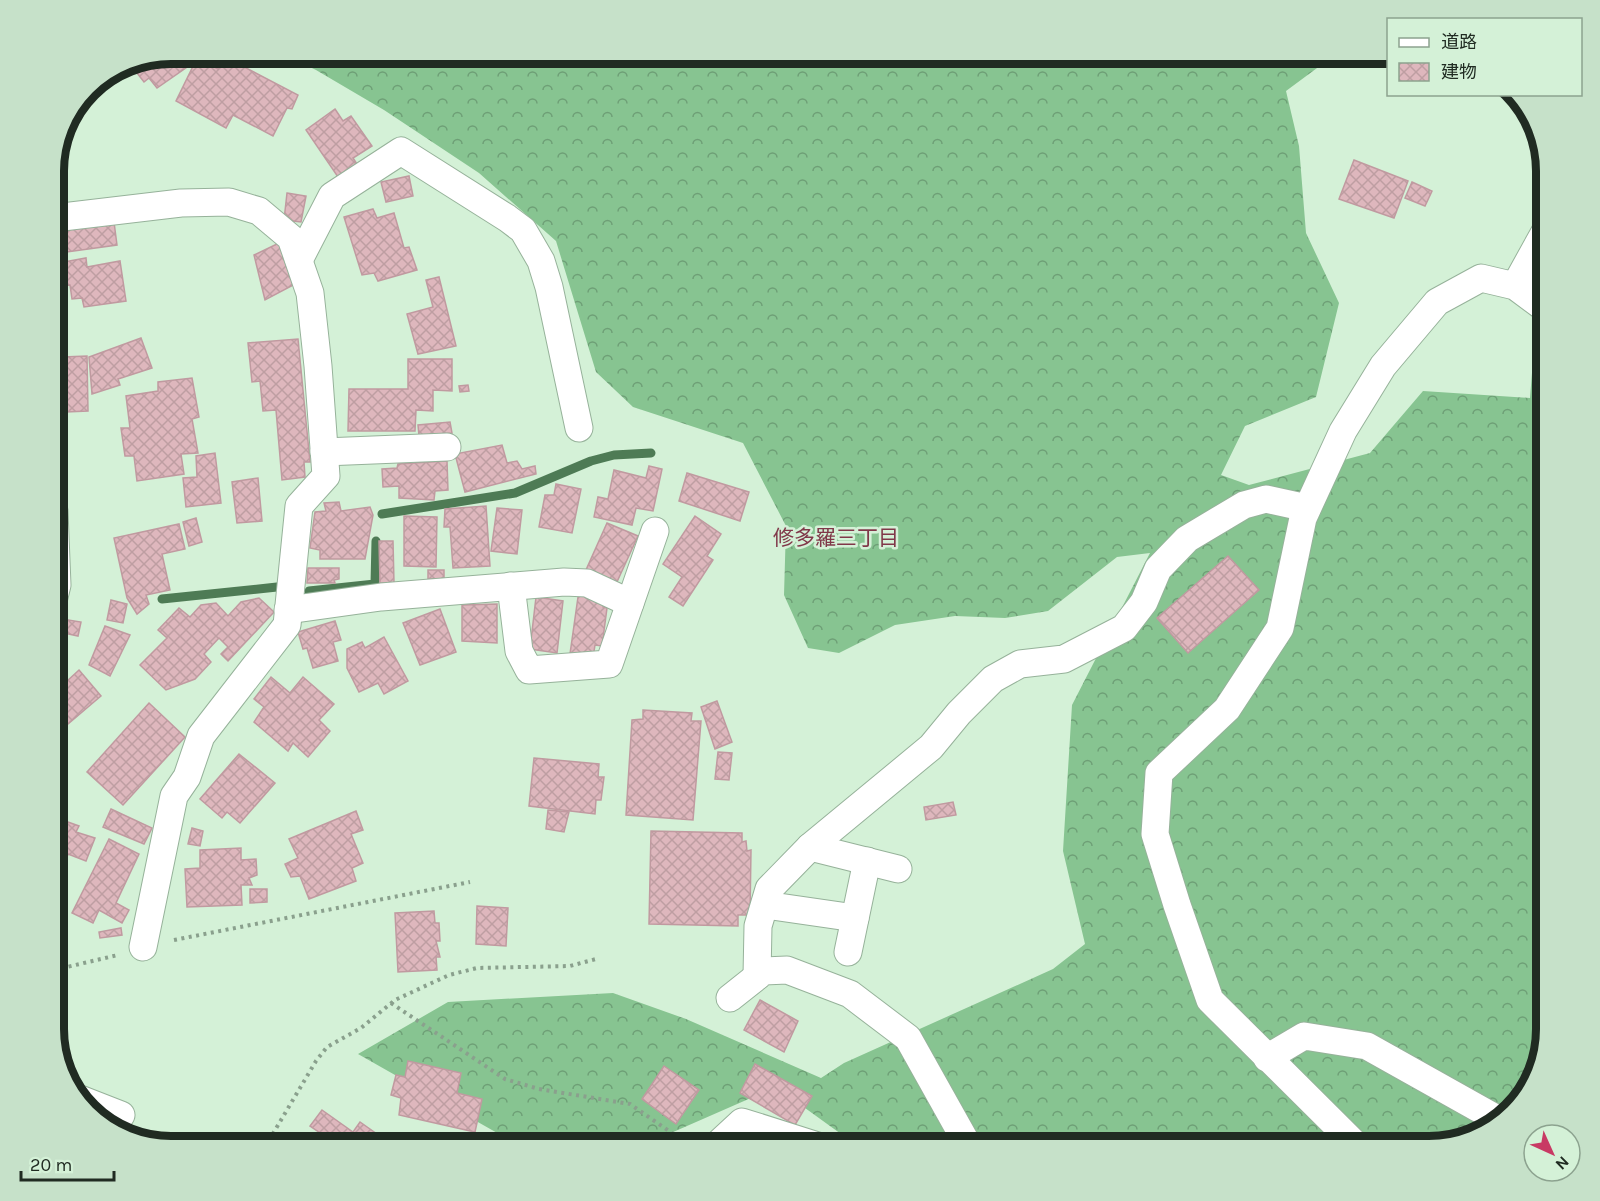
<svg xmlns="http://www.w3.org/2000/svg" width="1600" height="1201" font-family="Karla,'Noto Sans JP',sans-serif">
<defs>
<pattern id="forest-crowns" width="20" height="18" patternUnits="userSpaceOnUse" patternTransform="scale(1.5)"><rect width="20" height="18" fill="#87c491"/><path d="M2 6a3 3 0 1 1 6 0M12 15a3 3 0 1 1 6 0" fill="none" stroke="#6e9f76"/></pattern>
<pattern id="building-cross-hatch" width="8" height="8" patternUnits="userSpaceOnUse" patternTransform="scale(1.5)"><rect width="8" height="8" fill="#deb7bd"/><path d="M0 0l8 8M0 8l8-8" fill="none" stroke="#be9ea2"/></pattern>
</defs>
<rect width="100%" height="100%" fill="#d4f1d7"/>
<path fill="url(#forest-crowns)" d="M283,54h1053l-50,37 13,55 7,87 33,70 -23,94 -71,29 -24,49 28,10 121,-32 53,-62 107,7 3,-38 13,-86v756l-25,71 -41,34 -52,12h-569l-83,-60 -137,60h-117l-164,-93 90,-52 165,-9 73,26 135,59 23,-15 209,-94 32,-25 -22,-93 9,-146 78,-152 -33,4 -69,54 -43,7 -50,-2 -60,9 -56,28 -31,-5 -24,-53 2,-69 -43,-83 -110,-36 -37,-35 -40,-131 -77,-68 -95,-63 -68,-40z"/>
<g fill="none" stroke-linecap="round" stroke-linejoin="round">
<g stroke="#4e7b55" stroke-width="9">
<path d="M382,514l133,-21 76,-32 23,-6 37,-2"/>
<path d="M309,591l66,-7 1,-43"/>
<path d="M162,599l115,-12"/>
</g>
</g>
<g fill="url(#building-cross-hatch)" stroke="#c09aa0" stroke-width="1.5">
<path d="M172,54h10l8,11 -33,23 -8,-10 -5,4 -7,-9 6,-3 -6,-9z"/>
<path d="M225,57l73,38 -6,14 -5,-1 -14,28 -40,-21 -7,13 -50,-27 21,-43 21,11z"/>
<path d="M335,109l8,12 8,-5 21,30 -19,12 4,6 -19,13 -32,-47z"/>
<path d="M1354,160l54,21 -14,37 -55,-19z"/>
<path d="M409,176l4,20 -27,6 -5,-20z"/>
<path d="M1412,182l20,9 -7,15 -20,-8z"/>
<path d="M287,193l19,3 -5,26 -17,-2z"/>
<path d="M373,209l4,9 17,-5 10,35 5,-1 8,23 -39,11 -4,-8 -12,2 -18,-58z"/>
<path d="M114,222l3,23 -50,7 -4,-23z"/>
<path d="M279,243l20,39 -34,18 -11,-45z"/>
<path d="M86,258l1,9 33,-6 6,40 -42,6 -2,-9 -10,1 -2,-14 -8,1 -4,-23z"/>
<path d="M439,277l17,69 -38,8 -11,-40 26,-7 -7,-27z"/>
<path d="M141,338l11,30 -34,11 2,6 -28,9 -3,-37z"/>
<path d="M298,339l12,123h-6l1,15 -23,3 -6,-70 -13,1 -3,-30 -8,1 -4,-39z"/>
<path d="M87,356l1,55 -22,1 -3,-55z"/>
<path d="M408,359h44v32l-19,-1v21l-17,-1 -1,21h-67l1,-42h59z"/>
<path d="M192,378l7,39 -7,2 6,34 -17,1 3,20 -47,7 -3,-25h-9l-4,-28h9l-4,-32 32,-5v-9z"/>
<path d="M468,385l1,6 -9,1 -1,-6z"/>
<path d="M450,422l2,11 -33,3 -1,-11z"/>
<path d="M502,445l5,18 10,-2 5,8 13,-3 1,8 -71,18 -10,-38z"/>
<path d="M215,453l6,50 -35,4 -3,-29 14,-1 -1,-21z"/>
<path d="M447,461l1,29 -13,1 -1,9 -35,-2v-12l-16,1 -1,-18 15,-1 1,-4z"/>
<path d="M649,466l13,3 -9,42 -17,-3 -4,17 -38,-8 4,-20 10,2 6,-29 32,8z"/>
<path d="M687,473l62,19 -9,29 -61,-20z"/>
<path d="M258,478l4,43 -25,2 -5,-41z"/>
<path d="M556,484l25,5 -9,44 -33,-6 6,-32h9z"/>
<path d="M339,502l2,9 29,-4 3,8 -8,44h-45v-9l-10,-2 5,-36 11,-1 -2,-8z"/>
<path d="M486,506l4,60 -37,2 -3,-41h-6l1,-18z"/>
<path d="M497,508l25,2 -5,44 -26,-3z"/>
<path d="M404,516l33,1 -1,50 -32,-1z"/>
<path d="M695,516l26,18 -14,22 6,4 -30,46 -14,-9 13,-20 -19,-13z"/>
<path d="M196,518l6,24 -13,4 -6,-24z"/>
<path d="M607,523l31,13 -22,48 -30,-14z"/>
<path d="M179,524l6,25 -23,5 8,36 -24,5 3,9 -12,10 -10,-16 -13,-60z"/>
<path d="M379,541h14l1,42h-14z"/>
<path d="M1228,556l31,34 -71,63 -31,-35z"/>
<path d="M308,568h31v11l-5,1 1,3h-28z"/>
<rect x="428" y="570" width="16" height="9"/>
<path d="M579,590l26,9 -2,8 4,1 -5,38 -7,-1 -2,13 -23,-4z"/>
<path d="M536,597l27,4 -6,52 -27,-4z"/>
<path d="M259,598l15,14 -46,49 -7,-7 7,-7 -9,-9 -15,16 7,8 -16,17 -29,11 -26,-25 27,-27 -9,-8 21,-22 11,9 11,-12 15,-2 12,13 13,-14z"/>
<path d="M111,600l16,4 -4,19 -16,-3z"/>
<path d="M497,604v39l-35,-2v-36z"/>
<path d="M440,609l16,43 -36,13 -17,-42z"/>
<path d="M62,619l19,3 -3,14 -19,-4z"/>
<path d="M335,621l6,19 -8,2 5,19 -25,7 -6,-20 -4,1 -5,-17z"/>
<path d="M105,626l25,9 -20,41 -21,-11z"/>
<path d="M384,637l24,44 -24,13 -6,-11 -19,9 -12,-24v-19l15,-7 3,6z"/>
<path d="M79,670l22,26 -47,40v-63l2,-2 10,11z"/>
<path d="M271,677l19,16 13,-16 31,27 -15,16 11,11 -22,26 -15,-14 -5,8 -34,-29 10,-15 -10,-8z"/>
<path d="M717,701l15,41 -17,7 -14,-42z"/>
<path d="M149,703l36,34 -62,68 -36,-33z"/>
<path d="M643,710l49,3 -1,8h10l-8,99 -67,-5 6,-95 11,-1z"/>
<path d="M718,752l14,1 -3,27 -14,-1z"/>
<path d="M239,754l36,29 -35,40 -13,-11 -5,6 -22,-19z"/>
<path d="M534,758l65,6 -1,13h6l-3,23h-5l-1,14 -66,-8z"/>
<path d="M953,802l3,13 -30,5 -2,-13z"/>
<path d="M111,809l41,19 -8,16 -41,-17z"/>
<path d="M548,810l21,2 -5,20 -18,-3z"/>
<path d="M356,811l7,19 -12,4 12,29 -11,5 4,13 -47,18 -9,-23 -9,1 -6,-13 13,-6 -9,-19z"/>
<path d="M54,817l25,9 -3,6 19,6 -9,23 -18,-7 -5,15 -9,-4z"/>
<path d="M192,828l11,3 -3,15 -12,-2z"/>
<path d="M651,831l91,2v9l4,-1 1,10 4,-1 -1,65h-12v11l-89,-2z"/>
<path d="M109,839l30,15 -23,49 13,7 -7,13 -23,-13 -6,13 -21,-10z"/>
<path d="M1540,844l6,2v30l-6,-14z"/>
<path d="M241,848v12l15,-1 1,16 -8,3 3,7h-11l1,20 -55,2 -2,-38 15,-1v-18z"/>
<path d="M250,889h17v13l-17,1z"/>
<path d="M477,906l31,2 -2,38 -30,-2z"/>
<path d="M434,911l1,12h4l1,18h-4l4,16h-4l1,13 -39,2 -3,-59z"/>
<path d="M121,928l1,7 -22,3 -1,-6z"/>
<path d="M57,979l4,12 -7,2v-13z"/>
<path d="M760,1000l38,21 -14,31 -40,-22z"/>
<path d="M408,1061l53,12 -4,20 25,6 -7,33 -76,-17 2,-17 -10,-3 5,-20 9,2z"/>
<path d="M755,1064l57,32 -17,29 -55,-32z"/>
<path d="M664,1066l35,24 -23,34 -34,-25z"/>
<path d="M322,1110l31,22 7,-10 27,19 4,-5 16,11h-88l7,-10 -16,-11z"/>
</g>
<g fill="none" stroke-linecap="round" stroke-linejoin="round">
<g stroke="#96b29a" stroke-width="29">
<g id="street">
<path d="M54,218l127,-15 48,-1 30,9 32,27 19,55 8,73 8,110 -27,30 -12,119 -86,111 -14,41 -13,19 -31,151"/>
<path d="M299,260l33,-64 69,-45 106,67 16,12 18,31 8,26 30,141"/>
<path d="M1515,286l31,-56"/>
<path d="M324,452l123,-5"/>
<path d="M511,586l8,65 10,19 80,-6 46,-133"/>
<path d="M54,597l3,-12 -3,-74"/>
<path d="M288,610l93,-13 183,-15 23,1 43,20"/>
<path d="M810,847l88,22"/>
<path d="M765,905l90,13"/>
<path d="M848,952l19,-91"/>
<path d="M757,976l1,-50 11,-37 41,-42 121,-100 28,-34 34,-34 27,-15 44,-5 60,-31 20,-26 14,-33 29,-30 57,-34 22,-6 41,9"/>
<path d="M730,998l34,-27 23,-1 63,24 58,44 61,109"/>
<path d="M1267,1058l37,-22 63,10 132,74"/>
<path d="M80,1099l41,16"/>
<path d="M715,1147l27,-25 79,25"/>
<path d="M1358,1147l-148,-147 -33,-95 -22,-71 4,-61 68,-64 53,-81 23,-110 40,-87 40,-65 54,-64 44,-24 34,8 31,23"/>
</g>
</g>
<g stroke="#8aa08d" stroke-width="4" stroke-dasharray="3 4.5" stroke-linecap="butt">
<path d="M174,940l296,-58"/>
<path d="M54,970l64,-15"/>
<path d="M391,1003l114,76 34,10 91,15 52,36"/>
<path d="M265,1147l51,-86 11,-14 34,-19 34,-28 54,-25 28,-7 93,-2 26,-7"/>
</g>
<use href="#street" stroke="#fff" stroke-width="27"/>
</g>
<g text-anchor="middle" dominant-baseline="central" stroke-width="5" stroke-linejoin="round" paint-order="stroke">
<g font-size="21" fill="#803849" stroke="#d4f1d7">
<text x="836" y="538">修多羅三丁目</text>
</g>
</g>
<path d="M0 0H1600V1201H0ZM171 64H1429A107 107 0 0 1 1536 171V1029A107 107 0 0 1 1429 1136H171A107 107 0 0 1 64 1029V171A107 107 0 0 1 171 64Z" fill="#c6e1c9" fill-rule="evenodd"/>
<path fill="none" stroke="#202b22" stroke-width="8" d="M171 64H1429A107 107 0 0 1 1536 171V1029A107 107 0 0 1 1429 1136H171A107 107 0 0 1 64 1029V171A107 107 0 0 1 171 64Z"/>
<rect x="1387" y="18" width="195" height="78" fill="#d4f1d7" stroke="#8ca28f" stroke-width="1.5"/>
<rect x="1399" y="38" width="30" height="9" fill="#ffffff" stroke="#8ca28f" stroke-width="1.5"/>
<text x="1441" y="48" font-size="18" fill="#202b22">道路</text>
<rect x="1399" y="63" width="30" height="18" fill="url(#building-cross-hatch)" stroke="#8ca28f" stroke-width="1.5"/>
<text x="1441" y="78" font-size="18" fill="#202b22">建物</text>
<g transform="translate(1552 1153) rotate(135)"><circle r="28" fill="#d4f1d7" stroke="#8ca28f" stroke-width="1.5"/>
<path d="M0-4.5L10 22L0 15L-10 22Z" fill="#c83a64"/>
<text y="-9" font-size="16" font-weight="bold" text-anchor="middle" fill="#202b22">N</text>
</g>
<path d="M21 1171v9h93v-9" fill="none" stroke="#202b22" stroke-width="3"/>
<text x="30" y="1171" font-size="18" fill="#202b22" stroke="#d4f1d7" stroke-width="4.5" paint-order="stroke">20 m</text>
</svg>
